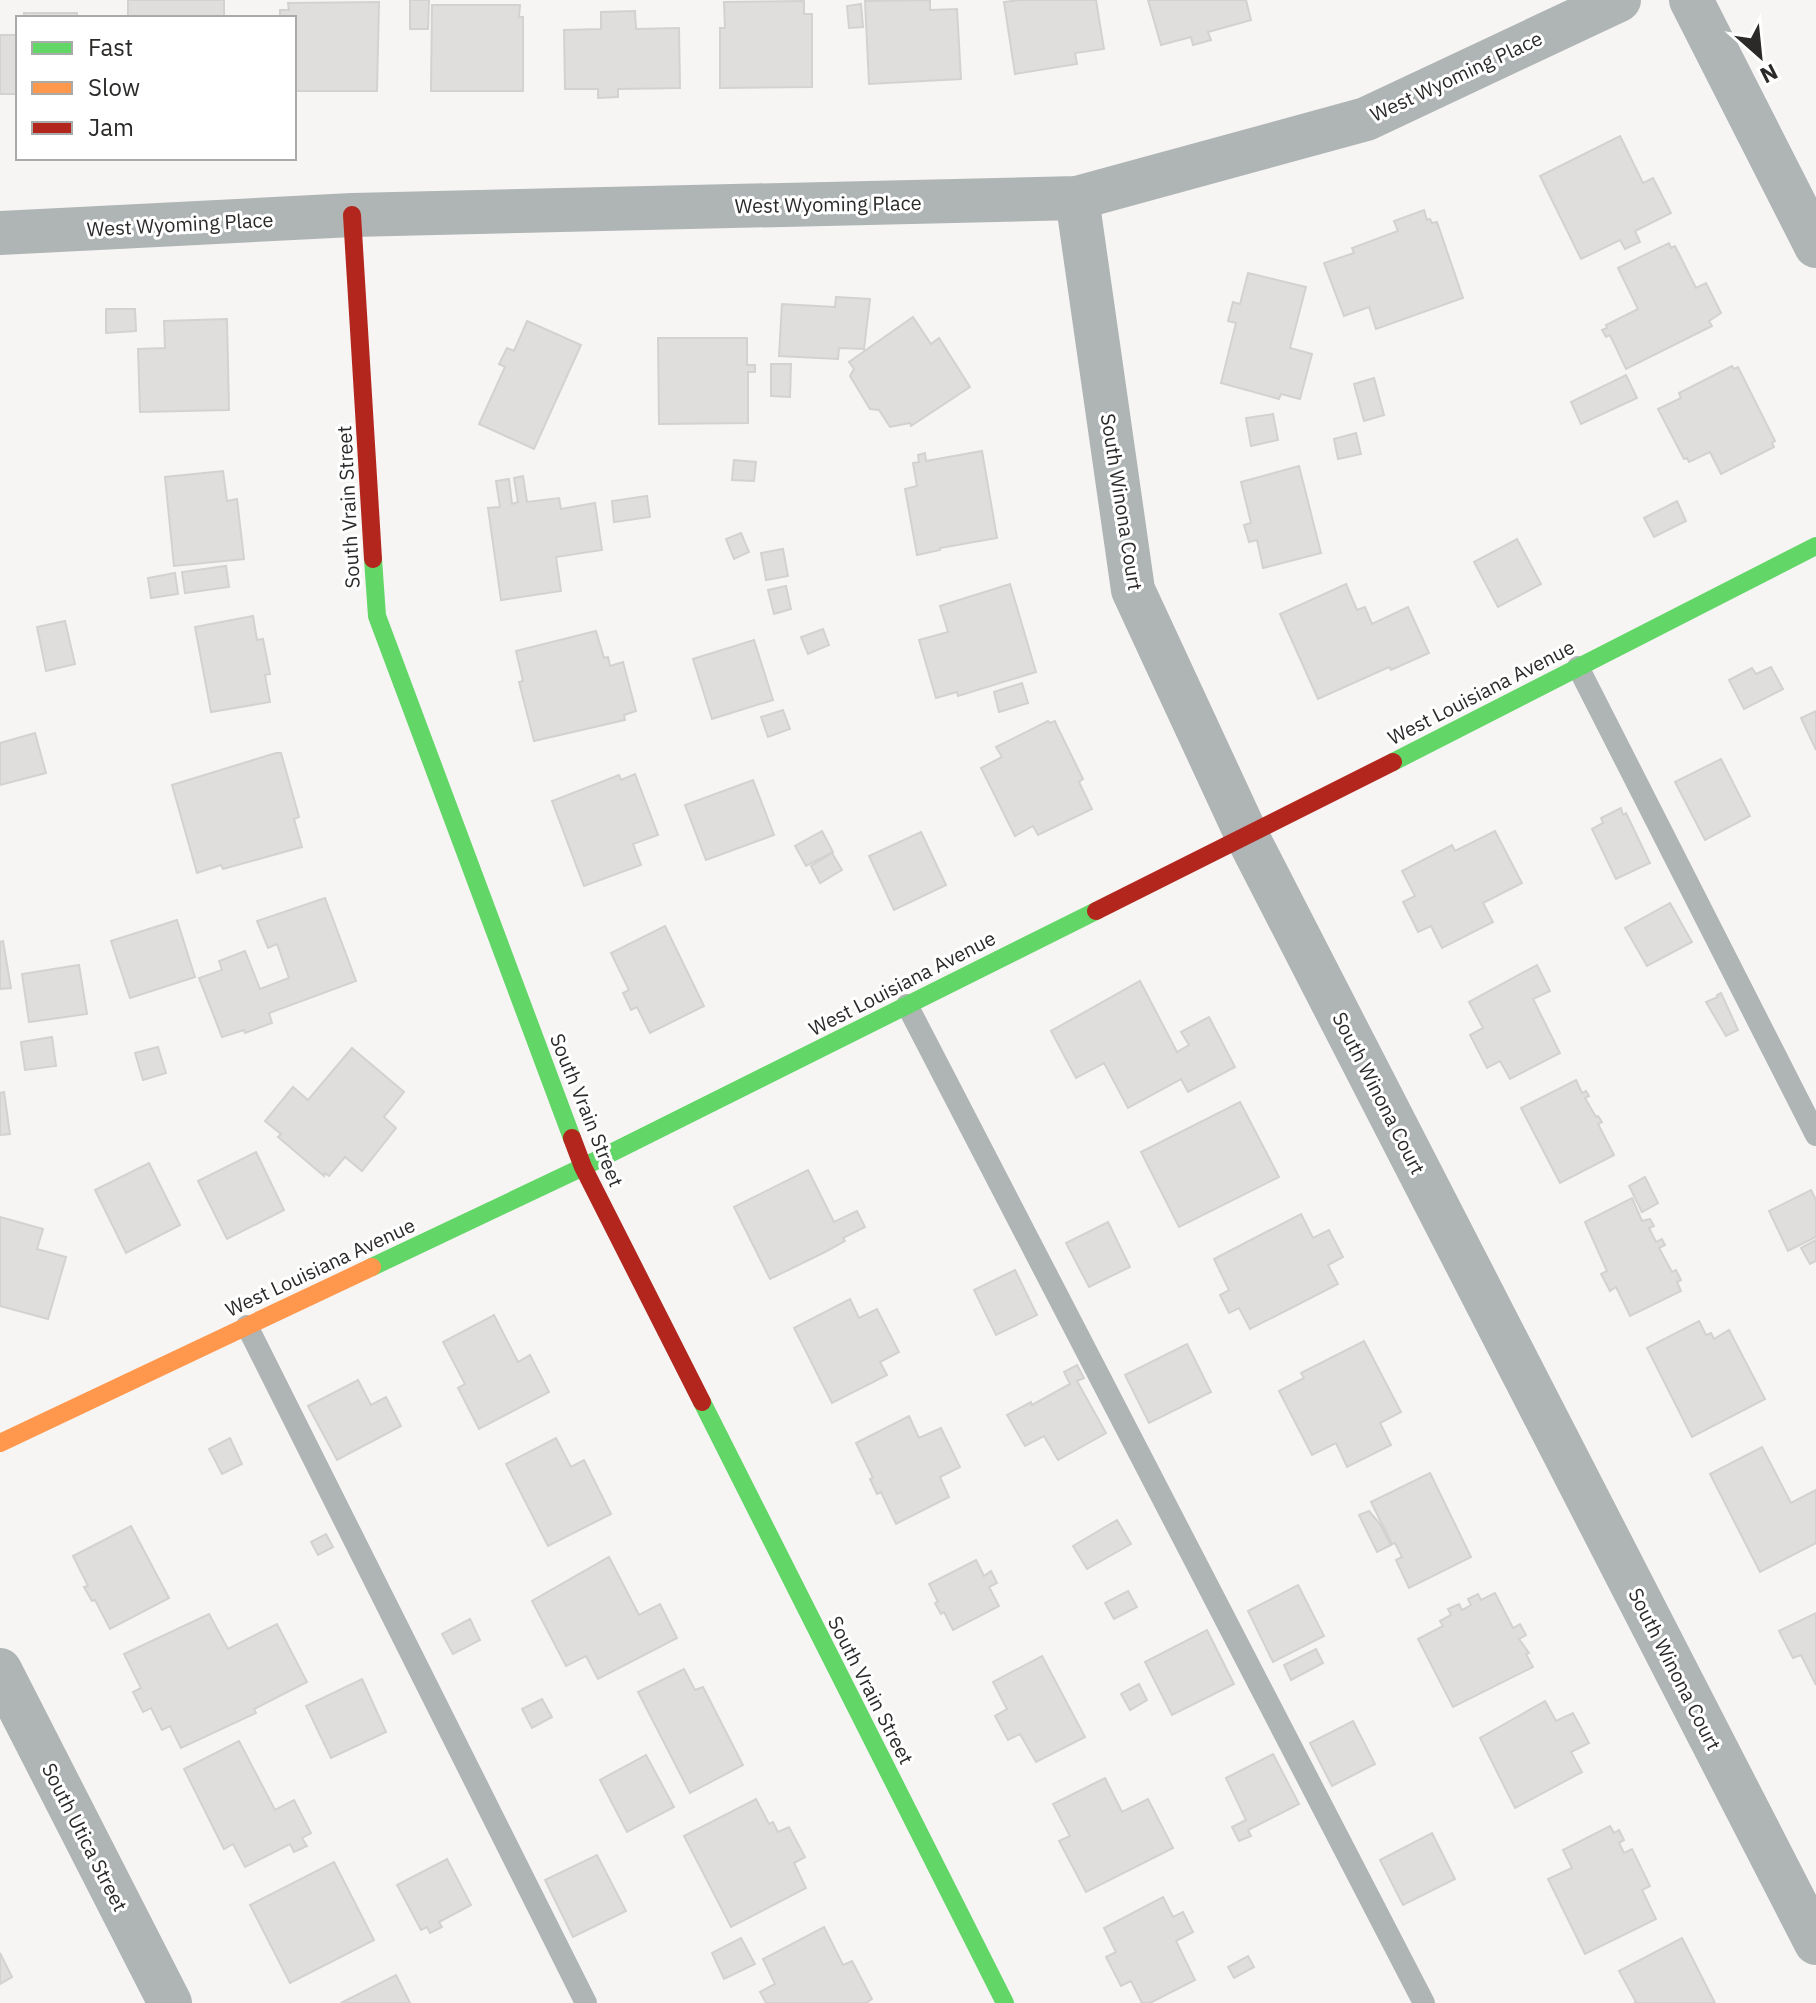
<svg xmlns="http://www.w3.org/2000/svg" width="1816" height="2003" font-family="'IBM Plex Sans',sans-serif">
<rect width="100%" height="100%" fill="#f6f5f3"/>
<g fill="#dfdedd" stroke="#d3d2d1" stroke-width="2">
<rect x="128" y="0" width="96" height="18"/>
<path d="M410,0h19l-1,29h-18z"/>
<path d="M930,0v10l27,-1 4,70 -92,5 -4,-83z"/>
<path d="M1019,0h77l8,49 -29,4 2,11 -62,10 -11,-72z"/>
<path d="M1148,0h98l5,20 -43,12 3,8 -18,5 -2,-8 -30,8z"/>
<path d="M804,1v13h8v73l-92,1v-60h5l-1,-26z"/>
<path d="M379,2l-2,89h-83v-73h-14v-8h9l-1,-7z"/>
<path d="M861,4l2,23 -14,1 -2,-22z"/>
<path d="M432,5h88l-1,12h4v74h-92z"/>
<path d="M635,11l1,18 43,-1 1,60 -62,1v8l-20,1v-9h-33l-1,-59 37,-1v-17z"/>
<rect x="24" y="13" width="53" height="5"/>
<rect x="0" y="35" width="18" height="59"/>
<path d="M1620,136l23,47 10,-5 18,35 -36,18 5,11 -15,7 -5,-9 -39,19 -41,-83z"/>
<path d="M1424,210l3,10 3,-1 2,4 5,-1 26,76 -87,31 -7,-22 -25,9 -20,-53 30,-10 -2,-5 46,-17 -4,-10z"/>
<path d="M1669,243l2,5 4,-2 21,42 10,-5 15,30 -12,8 3,5 -86,43 -16,-34 -4,2 -4,-7 5,-2 -1,-3 32,-16 -20,-41z"/>
<path d="M1248,273l58,14 -16,61 22,6 -12,45 -19,-5 -2,5 -58,-16 15,-60 -8,-2 5,-19 7,2z"/>
<path d="M836,297l34,2 -6,50 -25,-1 -1,11 -59,-3 3,-52 53,3z"/>
<path d="M106,309h29l1,22 -30,2z"/>
<path d="M913,317l18,27 8,-6 31,49 -59,39 -1,-3 -20,4 -11,-17 -9,-1 -20,-33 4,-7 -5,-7z"/>
<path d="M227,319l2,91 -89,2 -2,-63 27,-1 -1,-27z"/>
<path d="M527,321l54,24 -47,104 -55,-25 26,-57 -6,-3 8,-16 7,3z"/>
<path d="M658,338h89v27h8v7h-7v51l-89,1z"/>
<path d="M771,364h20l-1,33 -19,-1z"/>
<path d="M1732,366l2,3 4,-2 37,74 -3,2 2,4 -53,27 -11,-22 -21,10 -2,-4 -3,1 -26,-50 23,-11 -2,-5z"/>
<path d="M1626,375l11,23 -56,26 -10,-22z"/>
<path d="M1374,378l10,37 -20,6 -10,-37z"/>
<path d="M1273,414l5,26 -27,6 -5,-28z"/>
<path d="M1356,433l5,21 -23,5 -4,-20z"/>
<path d="M982,451l15,87 -57,10v2l-23,5 -12,-66 12,-3 -4,-23 6,-1 -1,-7 7,-2 1,8z"/>
<path d="M734,460l22,2 -2,19 -22,-1z"/>
<path d="M1299,466l22,87 -58,15 -6,-28 -8,2 -5,-17 7,-2 -10,-41z"/>
<path d="M223,471l4,30 10,-2 7,60 -70,7 -9,-89z"/>
<path d="M523,476l4,26 32,-4 2,11 34,-6 7,47 -46,7 5,34 -60,9 -13,-92 12,-1 -4,-26 13,-2 3,25 6,-2 -4,-24z"/>
<path d="M647,496l3,21 -36,5 -2,-21z"/>
<path d="M1677,501l9,20 -32,16 -10,-19z"/>
<path d="M741,533l8,19 -15,7 -8,-20z"/>
<path d="M1517,539l24,45 -43,23 -24,-45z"/>
<path d="M783,549l5,27 -22,4 -5,-27z"/>
<path d="M226,566l3,21 -44,6 -3,-21z"/>
<path d="M175,573l3,21 -27,4 -3,-20z"/>
<path d="M1010,584l26,88 -78,24 -1,-4 -21,6 -17,-58 29,-8 -8,-26z"/>
<path d="M1346,584l11,26 8,-3 7,17 36,-17 21,46 -38,17 -2,-3 -71,32 -38,-85z"/>
<path d="M786,586l5,23 -17,5 -6,-24z"/>
<path d="M253,616l4,24 6,-1 7,35 -5,1 5,27 -59,10 -16,-85z"/>
<path d="M65,621l10,43 -29,7 -9,-44z"/>
<path d="M823,629l6,16 -21,9 -7,-17z"/>
<path d="M596,631l8,27 4,-1 2,9 13,-4 13,49 -12,4 1,5 -91,21 -15,-59 4,-1 -7,-30z"/>
<path d="M754,640l19,60 -61,19 -19,-60z"/>
<path d="M1771,667l12,22 -39,20 -15,-29 23,-12 4,6z"/>
<path d="M1022,683l6,20 -29,9 -5,-20z"/>
<path d="M783,710l7,19 -22,8 -7,-20z"/>
<path d="M1816,711v39l-15,-32z"/>
<path d="M1048,721l2,2 5,-2 2,5 26,53 -4,3 13,27 -54,26 -5,-9 -18,10 -34,-68 21,-11 -6,-10z"/>
<path d="M35,733l11,40 -46,12v-42z"/>
<path d="M276,753h5l18,64 -5,2 8,28 -79,22 -2,-4 -24,8 -25,-88z"/>
<path d="M1721,759l29,57 -45,24 -30,-58z"/>
<path d="M635,774l23,61 -25,9 8,21 -57,21 -32,-85 67,-26 2,5z"/>
<path d="M753,780l21,55 -68,25 -21,-55z"/>
<path d="M1621,808l2,7 3,-2 24,50 -34,16 -24,-50 11,-6 -2,-5z"/>
<path d="M822,831l11,21 -27,14 -11,-20z"/>
<path d="M1495,831l27,52 -39,20 10,19 -51,26 -11,-22 -13,6 -15,-30 12,-6 -13,-25 50,-26 3,6z"/>
<path d="M921,832l25,53 -52,25 -25,-54z"/>
<path d="M832,853l10,17 -22,13 -9,-17z"/>
<path d="M325,898l31,83 -87,32 3,10 -27,10 -1,-3 -22,7 -23,-59 23,-8 -3,-9 26,-10 15,38 29,-11 -12,-34 -9,4 -11,-27z"/>
<path d="M1670,903l22,39 -45,24 -22,-38z"/>
<path d="M177,920l18,57 -65,21 -19,-57z"/>
<path d="M665,926l39,80 -54,27 -13,-26 -6,3 -8,-17 6,-3 -18,-37z"/>
<path d="M3,941l8,47 -11,1v-47z"/>
<path d="M79,965l8,49 -58,8 -7,-48z"/>
<path d="M1537,965l13,26 -17,8 27,54 -50,26 -10,-18 -13,7 -17,-33 13,-7 -14,-26z"/>
<path d="M1140,981l37,71 12,-7 -8,-13 28,-15 26,50 -47,25 -7,-13 -53,29 -24,-45 -28,15 -25,-47z"/>
<path d="M1721,993l17,37 -12,6 -20,-34 12,-5 -1,-2z"/>
<path d="M52,1037l4,29 -31,4 -4,-28z"/>
<path d="M158,1047l8,26 -23,7 -8,-27z"/>
<path d="M352,1048l52,44 -20,25 12,11 -34,43 -17,-14 -16,19 -4,-3 -1,3 -46,-39 3,-3 -16,-13 28,-34 15,13z"/>
<path d="M1576,1080l6,13 4,-2 3,5 -4,2 11,19 2,-1 4,6 -4,2 16,31 -54,28 -39,-75z"/>
<path d="M4,1092l6,42 -10,1v-42z"/>
<path d="M1240,1102l39,75 -100,50 -38,-75z"/>
<path d="M256,1152l28,58 -57,29 -29,-58z"/>
<path d="M149,1163l31,62 -54,28 -31,-63z"/>
<path d="M808,1170l26,52 23,-11 8,16 -22,11 2,3 -20,11 -55,27 -36,-72z"/>
<path d="M1645,1177l13,26 -16,9 -13,-26z"/>
<path d="M1811,1190l5,10v37l-28,14 -19,-40z"/>
<path d="M1632,1198l10,23 8,-2 4,7 -5,2 7,14 6,-3 3,6 -6,3 13,24 4,-2 5,10 -4,2 4,9 -51,25 -14,-29 -6,4 -9,-17 6,-3 -22,-49z"/>
<path d="M1301,1214l12,24 16,-8 14,27 -15,8 10,19 -88,45 -11,-21 -10,5 -9,-18 9,-5 -15,-31z"/>
<path d="M0,1217l43,12 -6,20 29,8 -18,62 -48,-13z"/>
<path d="M1108,1222l22,45 -41,20 -23,-44z"/>
<path d="M1816,1240v21l-6,3 -9,-16z"/>
<path d="M1015,1270l22,45 -41,20 -22,-45z"/>
<path d="M850,1299l9,19 18,-9 22,43 -19,10 7,13 -55,28 -38,-75z"/>
<path d="M494,1315l24,47 12,-7 19,37 -70,37 -21,-41 7,-4 -22,-42z"/>
<path d="M1699,1321l7,14 5,-2 3,6 15,-9 36,69 -73,38 -45,-89z"/>
<path d="M1364,1341l37,71 -21,11 11,22 -44,22 -11,-24 -24,12 -33,-64 25,-13 -3,-5z"/>
<path d="M1187,1344l24,48 -62,31 -24,-48z"/>
<path d="M1077,1365l7,13 -7,3 29,52 -48,27 -14,-24 -19,10 -18,-31 24,-13 1,3 38,-21 -6,-12z"/>
<path d="M358,1380l13,25 15,-8 15,29 -64,34 -29,-54z"/>
<path d="M909,1416l10,22 22,-10 19,39 -20,10 9,20 -53,27 -15,-32 -4,2 -7,-15 3,-1 -17,-35z"/>
<path d="M230,1438l12,26 -20,10 -13,-25z"/>
<path d="M556,1438l15,29 13,-7 27,54 -63,32 -42,-82z"/>
<path d="M1762,1447l29,56 25,-13v53l-56,29 -50,-98z"/>
<path d="M1430,1473l41,84 -62,31 -13,-28 6,-3 -7,-14 -3,1 -21,-42z"/>
<path d="M1369,1511l11,13 11,21 -14,7 -18,-37z"/>
<path d="M1117,1520l14,24 -44,25 -14,-23z"/>
<path d="M131,1526l38,72 -59,31 -15,-29 -3,1 -8,-14 4,-1 -15,-30z"/>
<path d="M326,1534l7,13 -15,8 -7,-13z"/>
<path d="M609,1557l30,58 21,-11 17,34 -79,41 -12,-23 -20,10 -34,-65z"/>
<path d="M976,1560l8,16 7,-5 6,12 -8,4 10,19 -46,24 -9,-18 -3,2 -6,-11 3,-1 -9,-18z"/>
<path d="M1298,1585l26,51 -51,26 -25,-51z"/>
<path d="M1128,1591l9,16 -23,12 -9,-16z"/>
<path d="M1495,1593l18,35 7,-4 6,11 -7,4 10,14 -3,1 7,13 -80,40 -35,-68 25,-13 -3,-5 11,-6 -3,-6 11,-5 3,6 9,-5 -3,-6 10,-5 3,6z"/>
<path d="M1816,1613v72l-15,-30 -8,3 -14,-27z"/>
<path d="M209,1614l19,35 49,-25 30,58 -53,27 2,4 -75,35 -11,-22 -8,4 -11,-22 -8,4 -10,-20 8,-4 -17,-34z"/>
<path d="M470,1619l10,21 -27,14 -11,-20z"/>
<path d="M1207,1630l27,54 -62,31 -27,-53z"/>
<path d="M1316,1649l7,14 -32,17 -7,-15z"/>
<path d="M1042,1656l43,81 -49,25 -16,-28 -12,6 -13,-24 12,-7 -14,-27z"/>
<path d="M684,1669l11,21 8,-3 40,78 -53,28 -52,-101z"/>
<path d="M362,1679l24,53 -55,26 -25,-52z"/>
<path d="M1139,1684l8,16 -17,10 -9,-16z"/>
<path d="M542,1699l10,18 -20,11 -10,-19z"/>
<path d="M1545,1701l11,20 17,-8 16,30 -18,9 11,20 -67,36 -35,-70z"/>
<path d="M1353,1721l22,43 -43,22 -22,-43z"/>
<path d="M239,1741l36,69 19,-10 17,33 -9,5 5,8 -13,6 -4,-8 -45,23 -12,-23 -9,5 -40,-80z"/>
<path d="M1273,1754l26,50 -51,26 3,6 -12,5 -7,-14 14,-7 -20,-42z"/>
<path d="M646,1755l28,52 -47,25 -27,-52z"/>
<path d="M1105,1778l17,34 26,-13 25,49 -87,44 -27,-51 11,-5 -17,-32z"/>
<path d="M756,1799l13,25 4,-2 5,10 11,-5 16,30 -11,6 12,25 -75,39 -47,-91z"/>
<path d="M1610,1826l4,7 5,-3 5,10 -5,3 5,10 8,-4 18,37 -8,4 14,29 -71,35 -37,-75 24,-11 -9,-18z"/>
<path d="M1432,1833l23,46 -52,26 -23,-45z"/>
<path d="M597,1855l29,56 -53,26 -28,-57z"/>
<path d="M447,1859l24,46 -32,17 3,5 -12,6 -3,-6 -6,3 -24,-45z"/>
<path d="M334,1862l40,78 -84,43 -40,-78z"/>
<path d="M1163,1897l10,20 10,-5 10,20 -17,9 19,39 -45,23h-8l-11,-22 -10,5 -15,-29 10,-5 -12,-24z"/>
<path d="M824,1927l19,38 9,-4 20,38 -6,4h-100l-6,-11 15,-8 -12,-25z"/>
<path d="M741,1938l14,26 -31,15 -12,-26z"/>
<path d="M1682,1938l33,65h-81l2,-1 -17,-31z"/>
<path d="M0,1953l12,24 -12,7z"/>
<path d="M1248,1956l6,11 -20,11 -6,-11z"/>
<path d="M396,1975l14,28h-69z"/>
</g>
<g fill="none" stroke-linecap="round" stroke-linejoin="round">
<g stroke="#afb4b5" stroke-width="22">
<path d="M1578,667l238,468"/>
<path d="M907,1005l517,998"/>
<path d="M247,1326l339,677"/>
</g>
<g stroke="#afb4b5" stroke-width="44">
<path d="M1691,0l125,246"/>
<path d="M1077,198l56,392 114,246 569,1107"/>
<path d="M0,233l352,-18 725,-17 289,-79 253,-119"/>
<path d="M0,1670l170,333"/>
</g>
<g stroke="#63d668" stroke-width="18">
<path d="M373,559l4,57 195,522"/>
<path d="M1393,762l423,-216"/>
<path d="M372,1267l211,-100 513,-256"/>
<path d="M702,1402l303,601"/>
</g>
<path stroke="#ff974d" stroke-width="18" d="M0,1443l372,-176"/>
<g stroke="#b3261e" stroke-width="18">
<path d="M352,215l21,344"/>
<path d="M1096,911l297,-149"/>
<path d="M572,1138l11,29 119,235"/>
</g>
</g>
<g text-anchor="middle" dominant-baseline="central" stroke-width="6" stroke-linejoin="round" paint-order="stroke">
<g font-size="20" fill="#2b2a29" stroke="#fff">
<text transform="translate(1456 76) rotate(-25)">West Wyoming Place</text>
<text transform="translate(828 204) rotate(-1)">West Wyoming Place</text>
<text transform="translate(180 224) rotate(-3)">West Wyoming Place</text>
<text transform="translate(1122 502) rotate(81)">South Winona Court</text>
<text transform="translate(348 507) rotate(-93)">South Vrain Street</text>
<text transform="translate(1481 692) rotate(-27)">West Louisiana Avenue</text>
<text transform="translate(902 983) rotate(-27)">West Louisiana Avenue</text>
<text transform="translate(1379 1093) rotate(63)">South Winona Court</text>
<text transform="translate(587 1110) rotate(68)">South Vrain Street</text>
<text transform="translate(320 1267) rotate(-25)">West Louisiana Avenue</text>
<text transform="translate(1675 1669) rotate(63)">South Winona Court</text>
<text transform="translate(871 1690) rotate(63)">South Vrain Street</text>
<text transform="translate(85 1837) rotate(63)">South Utica Street</text>
</g>
</g>
<rect x="16" y="16" width="280" height="144" fill="#ffffff" stroke="#aaaaa9" stroke-width="2"/>
<rect x="32" y="42" width="40" height="12" fill="#63d668" stroke="#aaaaa9" stroke-width="2"/>
<text x="88" y="56" font-size="24" fill="#2b2a29">Fast</text>
<rect x="32" y="82" width="40" height="12" fill="#ff974d" stroke="#aaaaa9" stroke-width="2"/>
<text x="88" y="96" font-size="24" fill="#2b2a29">Slow</text>
<rect x="32" y="122" width="40" height="12" fill="#b3261e" stroke="#aaaaa9" stroke-width="2"/>
<text x="88" y="136" font-size="24" fill="#2b2a29">Jam</text>
<g transform="translate(1760 56) rotate(153)" stroke="#ffffff" stroke-width="6" paint-order="stroke">
<path d="M0-6L14 30L0 20L-14 30Z" fill="#2b2a29"/>
<text y="-12" font-size="22" font-weight="bold" text-anchor="middle" fill="#2b2a29">N</text>
</g>
</svg>
